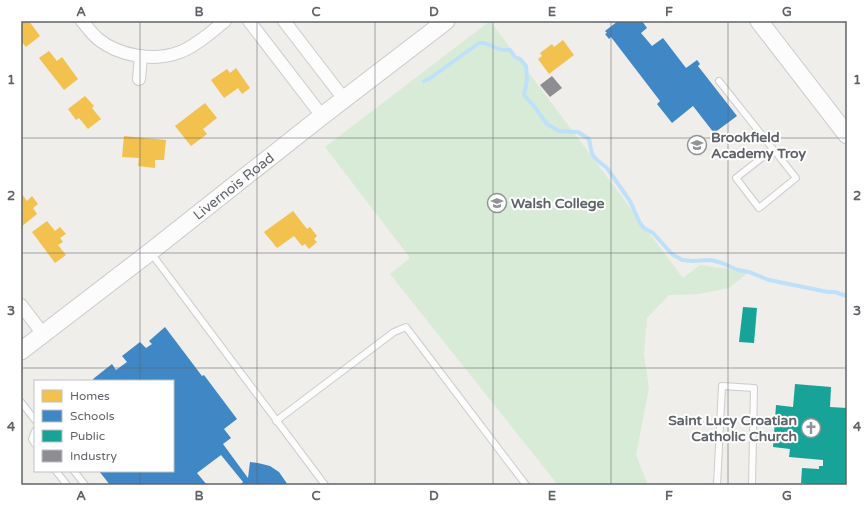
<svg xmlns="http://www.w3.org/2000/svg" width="868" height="506" font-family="'Varela Round',sans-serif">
<rect width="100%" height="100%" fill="#efeeea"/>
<path fill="#d8ebd6" d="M490,21l193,257 17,-13 49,7 -20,16 -30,6 -30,1 -22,23 -3,36 5,34 -13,67 12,30h-90l-168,-211 20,-16 -85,-111z"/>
<g fill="#f2c14e">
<path d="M21,21h8l11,15 -14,11 -5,-6z"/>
<path d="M563,40l11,15 -25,19 -11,-15 4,-3 -2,-3 12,-9 2,3z"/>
<path d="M49,51l8,10 5,-4 16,22 -14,11 -25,-32z"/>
<path d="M236,68l14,20 -8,6 -4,-6 -14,10 -13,-18 16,-11 3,4z"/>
<path d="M85,96l9,10 -2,2 9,11 -13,10 -9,-11 -3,2 -8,-11z"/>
<path d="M205,103l12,15 -14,11 4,5 -16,12 -16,-20z"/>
<path d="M124,136l42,4 -2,20h-9v8l-17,-2 1,-8 -17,-1z"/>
<path d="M21,193l6,8 5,-5 6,8 -5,4 4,6 -16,13z"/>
<path d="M293,211l14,18 3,-2 7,9 -3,3 3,3 -8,7 -4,-5 -3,2 -8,-10 -17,12 -13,-16z"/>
<path d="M47,221l8,10 5,-4 6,7 -6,4 3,4 -5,3 8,10 -11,8 -23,-31z"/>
</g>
<g fill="#3f88c5">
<path d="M618,21h24l5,7 -6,5 11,13 11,-8 23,30 11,-8 3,4 -2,2 39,50 -23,17 -21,-27 -21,17 -15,-19 3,-3 -49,-64 -2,2 -4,-5 2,-1 -2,-2z"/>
<path d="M165,327l37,49 2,-1 33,44 -13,10 7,9 -8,6 25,34 2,-16 8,1 12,3 9,6 9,13h-48l3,-3 -22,-27 -24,18 10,12h-97l-11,-14h74v-90h-79l-1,-2 19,-15 4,6 11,-8 -5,-6 18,-14 6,6 6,-4 -3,-3z"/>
</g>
<g fill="#17a398">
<path d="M743,307l14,1 -3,35 -15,-1z"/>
<path d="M795,384l36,3 -1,20 17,1v77h-29l-17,-2 1,-15 17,1v-3h4v-6l-34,-3 1,-8 -17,-2 3,-42 17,2z"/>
</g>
<path fill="#8d8d92" d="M552,76l10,12 -12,9 -10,-12z"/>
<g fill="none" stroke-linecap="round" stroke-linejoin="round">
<path stroke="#bfe0f9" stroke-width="4" d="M424,81l5,-2 50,-36h5l18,7h8l5,7 5,2 6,7 1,13 -3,16 9,10 14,19 12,7 19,1 11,7 3,15 5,6 10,8 23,33 10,22 4,5 9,5 19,21 10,6 10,1 19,-1 11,3 16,7 11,2 20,8 59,12h7l12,4"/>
<g stroke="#cbcccc" stroke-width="8">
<g id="service">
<path d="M719,81l77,97 -37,30 -23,-30 37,-29"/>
<path d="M151,253l174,232"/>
<path d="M21,402l14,18"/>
<path d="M276,421l118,-89 12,-5 120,158"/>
<path d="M35,431l-3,8 3,5"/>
<path d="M56,471l11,14"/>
<path d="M74,471l11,14"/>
<path d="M717,485l5,-99 32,2 -2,97"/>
</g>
</g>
<g stroke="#cbcccc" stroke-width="14">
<g id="minor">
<path d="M82,21c5,6 10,13 16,18 21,17 56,23 82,13 16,-6 31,-20 45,-31"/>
<path d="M249,21l73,95"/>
<path d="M284,21l60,78"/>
<path d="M139,79l2,-23"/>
<path d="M21,305l22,29"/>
</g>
</g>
<g stroke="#cacacb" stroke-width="19">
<g id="secondary">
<path d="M759,21l88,114"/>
<path id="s1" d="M21,351l129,-99 172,-136 124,-95"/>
</g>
</g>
<use href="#service" stroke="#fdfcfc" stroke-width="6"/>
<use href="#minor" stroke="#fdfcfc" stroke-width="12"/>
<use href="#secondary" stroke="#fdfcfc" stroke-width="17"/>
</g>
<path fill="none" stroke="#5f6368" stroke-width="1" stroke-opacity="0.55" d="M140,21v360M257,21v464M375,21v464M493,21v464M611,21v464M728,21v464M21,138h826M21,253h826M21,368h826M140,471v14"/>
<defs>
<g id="school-ring" transform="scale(1)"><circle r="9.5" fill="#fff" stroke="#919496" stroke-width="1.5"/><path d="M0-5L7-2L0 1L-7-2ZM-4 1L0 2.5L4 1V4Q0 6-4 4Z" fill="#919496"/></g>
<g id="university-ring" transform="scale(1)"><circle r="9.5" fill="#fff" stroke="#919496" stroke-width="1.5"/><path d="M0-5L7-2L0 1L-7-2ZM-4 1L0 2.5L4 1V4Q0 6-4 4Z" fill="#919496"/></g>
<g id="church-ring" transform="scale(1)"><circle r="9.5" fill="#fff" stroke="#919496" stroke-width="1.5"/><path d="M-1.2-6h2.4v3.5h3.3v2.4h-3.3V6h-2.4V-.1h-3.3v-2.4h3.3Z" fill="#919496"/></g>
</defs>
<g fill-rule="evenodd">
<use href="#school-ring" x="697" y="145"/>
<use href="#university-ring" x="497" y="203"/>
<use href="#church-ring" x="811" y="428"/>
</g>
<g text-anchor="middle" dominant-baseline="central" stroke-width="4" stroke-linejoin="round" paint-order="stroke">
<g font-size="14" font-weight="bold" fill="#5f6368" stroke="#fff" text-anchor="start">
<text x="711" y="137">Brookfield<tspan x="711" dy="16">Academy Troy</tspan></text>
<text x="511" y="203">Walsh College</text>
<text x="797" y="420" text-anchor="end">Saint Lucy Croatian<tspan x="797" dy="16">Catholic Church</tspan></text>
</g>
<g font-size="14" fill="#5f6368" stroke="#fff">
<text stroke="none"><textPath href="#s1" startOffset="269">Livernois Road</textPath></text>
</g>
</g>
<rect width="868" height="506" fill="none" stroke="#ffffff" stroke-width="44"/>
<rect x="34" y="380" width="140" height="92" fill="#ffffff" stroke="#bfc1c3"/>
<rect x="42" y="390" width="20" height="12" fill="#f2c14e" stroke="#bfc1c3"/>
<text x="70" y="400" font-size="12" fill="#5f6368">Homes</text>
<rect x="42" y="410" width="20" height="12" fill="#3f88c5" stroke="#bfc1c3"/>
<text x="70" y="420" font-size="12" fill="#5f6368">Schools</text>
<rect x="42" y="430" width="20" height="12" fill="#17a398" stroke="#bfc1c3"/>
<text x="70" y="440" font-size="12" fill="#5f6368">Public</text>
<rect x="42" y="450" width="20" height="12" fill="#8d8d92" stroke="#bfc1c3"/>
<text x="70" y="460" font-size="12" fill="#5f6368">Industry</text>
<rect x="22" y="22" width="824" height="462" fill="none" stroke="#5f6368" stroke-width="1.5"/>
<g font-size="13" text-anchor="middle" font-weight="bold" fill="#5f6368">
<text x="81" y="16">A</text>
<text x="199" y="16">B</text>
<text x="316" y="16">C</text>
<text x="434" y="16">D</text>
<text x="552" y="16">E</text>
<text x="669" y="16">F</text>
<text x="787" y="16">G</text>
<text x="11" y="84">1</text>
<text x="857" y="84">1</text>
<text x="11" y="200">2</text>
<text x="857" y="200">2</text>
<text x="11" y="315">3</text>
<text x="857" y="315">3</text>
<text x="11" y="431">4</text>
<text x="857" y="431">4</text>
<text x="81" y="500">A</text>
<text x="199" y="500">B</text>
<text x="316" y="500">C</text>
<text x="434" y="500">D</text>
<text x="552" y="500">E</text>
<text x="669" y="500">F</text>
<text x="787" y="500">G</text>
</g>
</svg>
